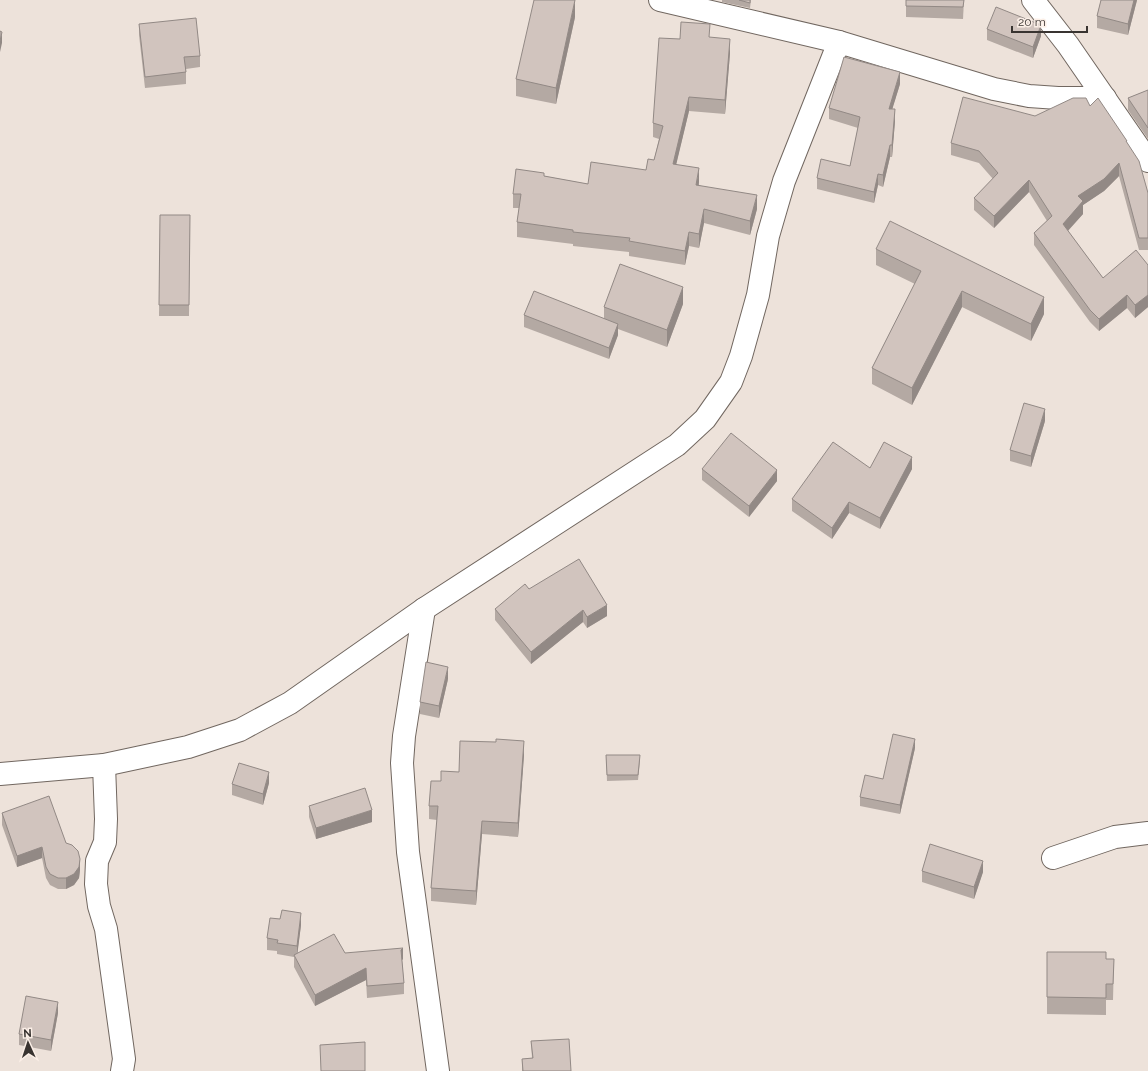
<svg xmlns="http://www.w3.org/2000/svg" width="1148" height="1071" font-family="Raleway,sans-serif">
<rect width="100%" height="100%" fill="#ede2da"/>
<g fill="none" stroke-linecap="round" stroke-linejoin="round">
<g stroke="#716760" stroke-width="24">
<g id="minor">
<path d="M660,0l179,42 155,47 35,7 29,2h47"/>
<path d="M1033,0l35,45 80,116"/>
<path d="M424,609l-20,127 -2,27 6,89 30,219"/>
<path d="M104,765l2,54 -1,23 -8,19 -1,23 3,22 7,23 18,130 -2,12"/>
<path d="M0,774l104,-9 84,-18 52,-17 50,-27 134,-94 253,-164 28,-26 26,-37 10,-26 17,-61 10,-59 16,-55 55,-139"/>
<path d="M1053,858l62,-21 33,-4"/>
</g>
</g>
<use href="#minor" stroke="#fff" stroke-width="22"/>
</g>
<g fill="#b4a9a3">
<path d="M722,0h29l-1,8 -28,-6z"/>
<path d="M906,0h58l-1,19 -57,-2z"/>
<path d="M1101,0h36l-9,35 -31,-7v-12z"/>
<path d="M575,17l-19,87 -40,-8v-17z"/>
<path d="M139,24l61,32v11l-14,2v15l-41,4 -6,-53z"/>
<path d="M987,29l54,7 -8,22 -46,-18z"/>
<path d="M710,38l20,15 -5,61 -36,-3 -13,53 23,18v3l58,24 -7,26 -46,-12 -5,25 -10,-2 -4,19 -56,-9v-4l-56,-6v-2l-56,-7v-15l2,-14h-6v-14l31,-18 44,8 58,-14 8,-10 5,-21 -6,-2v-14l27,-84z"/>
<path d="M900,84l-8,25 3,12 -3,36h-2l-7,30 -5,-2 -4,18 -57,-14v-11l33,-12 8,-38 -29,-9v-11z"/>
<path d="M1148,90v49l-20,-29v-12z"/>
<path d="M1090,106l37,37 21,50v57h-9l-20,-74 -15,15 -21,14v9l-15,17 35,47 45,-13v42l-13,11 -8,-10 -28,23 -9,-9 -56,-77v-12l13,-12 -18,-29 -35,36 -20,-18v-12l19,-19 -14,-16 -28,-8v-12z"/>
<path d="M160,215h30l-1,101h-30z"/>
<path d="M876,249l168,65 -13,27 -69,-34 -50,98 -40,-21v-16l43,-84 -39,-19z"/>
<path d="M683,304l-16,43 -49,-18v6l-9,24 -85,-32v-12l80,3v-11z"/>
<path d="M1045,421l-14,46 -21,-6v-11z"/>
<path d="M870,468l42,1 -32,60 -31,-16 -17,26 -40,-28v-12z"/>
<path d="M702,469l75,12 -28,36 -47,-37z"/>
<path d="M529,589l78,27 -20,12 -4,-6 -52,42 -36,-44v-11z"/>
<path d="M448,679l-9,39 -19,-4v-12z"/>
<path d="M496,742l28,13 -6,82 -36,-3 -6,71 -45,-4v-13l6,-68 -8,-1v-13l12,-25 18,-9z"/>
<path d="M915,748l-15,66 -40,-8v-9l23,-18z"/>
<path d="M606,755l34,6 -2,19 -31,1z"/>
<path d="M269,783l-6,22 -31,-10v-11z"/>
<path d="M309,806l63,16 -56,17 -7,-22z"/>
<path d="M2,813l64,30 14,27 -1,8 -5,7 -8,4h-8l-8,-4 -4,-7 -4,-20 -25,9 -15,-42z"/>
<path d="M922,871l61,1 -9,27 -52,-17z"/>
<path d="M301,925l-4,29 48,-1 58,6 -1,1 2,23v11l-37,4 -1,-18 -51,26 -21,-39v-10l-17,-3v-3l-10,-1v-12z"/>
<path d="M1047,952l59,7h8l-1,41h-7v15l-59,-1z"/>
<path d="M58,1013l-7,38 -32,-6v-11z"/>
<path d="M531,1041l40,30h-49v-12l10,-1z"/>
</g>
<g fill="#928985">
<path d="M575,0v17l-19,87v-16z"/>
<path d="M1134,0h3l-9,35v-11z"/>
<path d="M1041,25v11l-8,22v-11z"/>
<path d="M2,32v11l-2,9v-11z"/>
<path d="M730,39v14l-5,61v-14z"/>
<path d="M900,72v12l-11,36v-11z"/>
<path d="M689,97v14l-16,67v-14z"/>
<path d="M895,109v12l-3,36v-12z"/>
<path d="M890,145v12l-7,30v-12z"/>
<path d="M1119,163v13l-15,15 -21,14v9l-20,22v-12l15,-28z"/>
<path d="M699,168v14l-3,17v-14z"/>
<path d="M878,174v11l-4,18v-11z"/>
<path d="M1029,180v12l-35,36v-12z"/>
<path d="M757,195v14l-7,26v-14z"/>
<path d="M704,209v14l-5,25v-14z"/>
<path d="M689,232v14l-4,19v-14z"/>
<path d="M683,287v17l-16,43v-17z"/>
<path d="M962,291v16l-50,98v-17z"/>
<path d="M1127,295v13l-28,23v-12z"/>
<path d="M1148,295v12l-13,11v-13z"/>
<path d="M1044,297v17l-13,27v-17z"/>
<path d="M618,324v11l-9,24v-11z"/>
<path d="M1045,409v12l-14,46v-11z"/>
<path d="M912,457v12l-32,60v-11z"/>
<path d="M777,470v11l-28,36v-11z"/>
<path d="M849,502v11l-17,26v-11z"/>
<path d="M607,605v11l-20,12v-11z"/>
<path d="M583,610v12l-52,42v-12z"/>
<path d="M448,667v12l-9,39v-12z"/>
<path d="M915,739v9l-15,66v-9z"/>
<path d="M524,741v14l-6,82v-14z"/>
<path d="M269,772v11l-6,22v-11z"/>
<path d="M372,810v12l-56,17v-11z"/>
<path d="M482,821v13l-6,71v-14z"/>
<path d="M42,847v11l-25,9v-11z"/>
<path d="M80,859v11l-1,8 -5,7 -8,4v-11z"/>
<path d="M983,861v11l-9,27v-12z"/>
<path d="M301,913v12l-4,32v-11z"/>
<path d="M403,948v11l-2,2v-11z"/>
<path d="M366,968v12l-51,26v-11z"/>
<path d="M58,1002v11l-7,38v-11z"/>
</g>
<g fill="#d1c4be" stroke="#928985">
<path d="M534,0h41l-19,88 -40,-9z"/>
<path d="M739,0h11v3z"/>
<path d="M906,0h58l-1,7 -57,-1z"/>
<path d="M1101,0h33l-6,24 -31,-8z"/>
<path d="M996,7l45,18 -8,22 -46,-18z"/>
<path d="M196,18l4,38 -16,1 2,15 -41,5 -6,-53z"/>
<path d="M681,22l29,2 -1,13 21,2 -5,61 -36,-3 -16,67 26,4 -3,17 61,10 -7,26 -46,-12 -5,25 -10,-2 -4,19 -56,-10 1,-3 -57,-6v-2l-56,-8 4,-28h-8l3,-25 28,4v3l44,8 3,-22 55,8 2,-11 6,1 9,-34 -10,-3 6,-85 21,1z"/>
<path d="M0,31l2,1 -2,9z"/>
<path d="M844,57l56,15 -11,37h6l-3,36h-2l-7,30 -5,-1 -4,18 -57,-14 4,-19 29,7 10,-49 -31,-9z"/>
<path d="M1148,90v38l-20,-30z"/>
<path d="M963,97l72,19 38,-18h13l4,8 8,-8 29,43h-1l13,20 9,32v45h-9l-20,-75 -15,16 -26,17 5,5 -20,23 40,54 33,-28 12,15v30l-13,10 -8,-10 -28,24 -9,-9 -56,-77 18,-17 -23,-36 -35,36 -20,-18 24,-25 -19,-22 -28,-8z"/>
<path d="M160,215h30l-1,90h-30z"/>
<path d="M890,221l154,76 -13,27 -69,-33 -50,97 -40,-20 49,-97 -45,-22z"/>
<path d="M620,264l63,23 -16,43 -63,-23z"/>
<path d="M534,291l84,33 -9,24 -85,-33z"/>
<path d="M1024,403l21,6 -14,47 -21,-6z"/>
<path d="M731,433l46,37 -28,36 -47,-37z"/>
<path d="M833,442l37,26 14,-26 28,15 -32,61 -31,-16 -17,26 -40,-29z"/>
<path d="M579,559l28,46 -20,12 -4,-7 -52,42 -36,-43 30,-25 4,5z"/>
<path d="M426,662l22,5 -9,39 -19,-4z"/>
<path d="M893,734l22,5 -15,66 -40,-8 5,-22 18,4z"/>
<path d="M496,739l28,2 -6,82 -36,-2 -6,70 -45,-3 7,-82h-9l2,-25h10v-10l18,1 1,-31 36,1z"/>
<path d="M606,755h34l-2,20h-31z"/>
<path d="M239,763l30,9 -6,22 -31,-10z"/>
<path d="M365,788l7,22 -56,18 -7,-22z"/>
<path d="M49,796l17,47 6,2 6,6 2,8 -1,8 -5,7 -8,4h-8l-8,-4 -4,-7 -4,-20 -25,9 -15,-43z"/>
<path d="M930,844l53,17 -9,26 -52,-16z"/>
<path d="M282,910l19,3 -4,33 -20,-3 1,-3 -11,-2 3,-20 10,1z"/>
<path d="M334,934l11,19 58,-5 -2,2 3,33 -37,3 -1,-18 -51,27 -21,-40z"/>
<path d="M1047,952h59v7h8l-1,25h-7v14l-59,-1z"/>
<path d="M26,996l32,6 -7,38 -32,-6z"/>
<path d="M569,1039l2,32h-48l-1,-12 11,-1 -2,-17z"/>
<path d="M365,1042v29h-44l-1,-26z"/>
</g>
<g transform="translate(28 1043) rotate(357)" stroke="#fbefe7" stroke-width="3" paint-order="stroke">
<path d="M0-3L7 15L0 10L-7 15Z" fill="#393431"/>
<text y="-6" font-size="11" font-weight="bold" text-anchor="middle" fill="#393431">N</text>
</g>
<path d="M1012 26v6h75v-6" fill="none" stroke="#393431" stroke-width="2"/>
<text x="1018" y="26" font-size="12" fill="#393431" stroke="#fbefe7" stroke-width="3" paint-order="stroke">20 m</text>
</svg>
